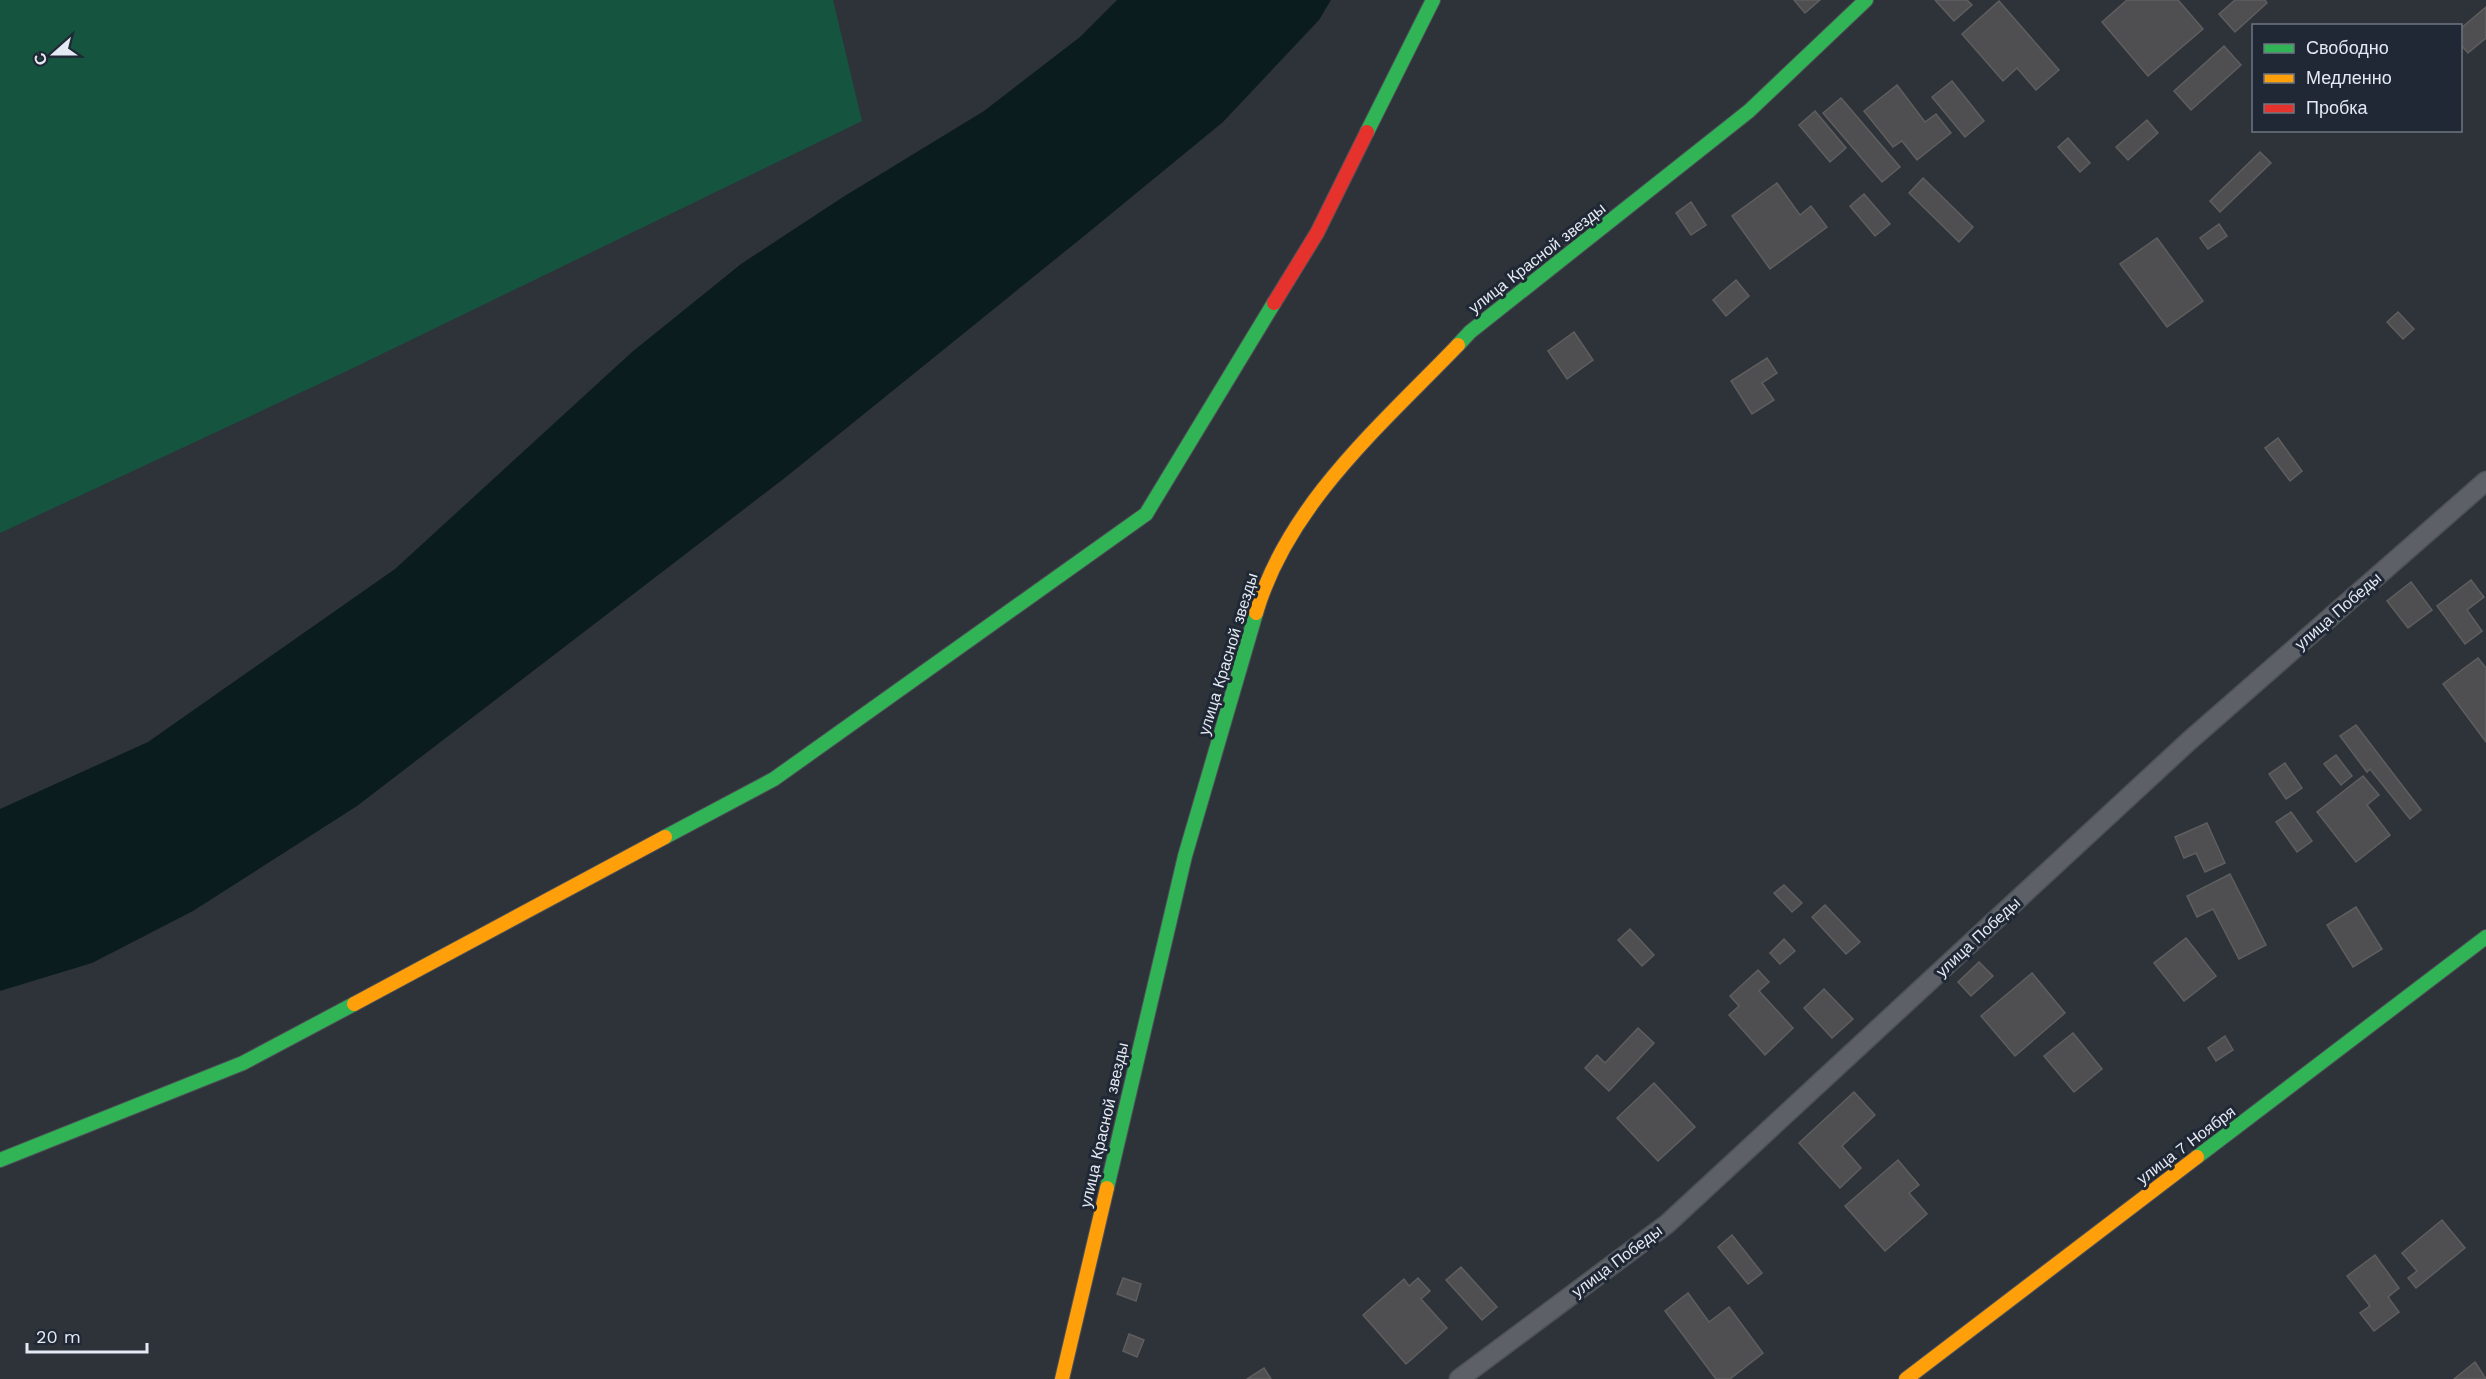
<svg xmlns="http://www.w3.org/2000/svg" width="2486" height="1379" font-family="'Work Sans',sans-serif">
<rect width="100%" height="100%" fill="#2e333a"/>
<path fill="#155540" d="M0,0h833l29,121 -511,248 -351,164z"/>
<path fill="#0b1c1e" d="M1117,0h214l-12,20 -96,102 -134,110 -303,245 -429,329 -164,105 -101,52 -92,28v-182l148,-67 247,-173 237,-217 109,-88 102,-67 141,-86 96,-74z"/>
<g fill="#4f4e50" stroke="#5f5e5f" stroke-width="1.5">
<path d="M1794,0h26l-15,13z"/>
<path d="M1935,0h32l5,5 -18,16z"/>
<path d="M2127,0h51l25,29 -55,47 -46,-54z"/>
<path d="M2235,0h30l2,3 -32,29 -16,-18z"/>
<path d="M1999,1l60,69 -23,20 -19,-22 -14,13 -41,-47z"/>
<path d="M2486,7v31l-18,15 -8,-9v-15z"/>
<path d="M2224,46l17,19 -50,45 -17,-19z"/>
<path d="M1952,81l32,40 -19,16 -33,-40z"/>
<path d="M1897,85l28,37 11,-8 15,19 -34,27 -15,-19 -9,6 -29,-36z"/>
<path d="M1841,98l59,69 -18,15 -59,-69z"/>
<path d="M1815,111l31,37 -16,14 -31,-37z"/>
<path d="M2147,120l11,13 -30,27 -12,-13z"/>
<path d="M2068,138l22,25 -10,9 -22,-25z"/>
<path d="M2260,152l11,11 -51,49 -10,-11z"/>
<path d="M1923,178l50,49 -14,15 -50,-49z"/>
<path d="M1777,183l23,32 11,-9 16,21 -57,42 -38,-53z"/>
<path d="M1864,194l26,30 -15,12 -25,-30z"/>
<path d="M1691,202l15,23 -15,10 -15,-22z"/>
<path d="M2219,224l8,12 -19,13 -8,-11z"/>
<path d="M2157,238l46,63 -36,26 -47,-63z"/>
<path d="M1736,280l13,16 -23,20 -13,-16z"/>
<path d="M2398,312l16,17 -11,10 -16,-17z"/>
<path d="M1574,332l19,28 -26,19 -19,-28z"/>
<path d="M1767,358l10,15 -15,10 12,17 -22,14 -21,-33z"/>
<path d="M2278,438l24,33 -12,10 -25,-33z"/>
<path d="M2471,580l13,17 -17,13 15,21 -17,13 -28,-38z"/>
<path d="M2411,582l21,28 -24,18 -21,-27z"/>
<path d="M2478,658l8,10v74l-43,-58z"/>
<path d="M2356,725l65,85 -11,9 -40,-50 -3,3 -27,-36z"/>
<path d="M2336,755l16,21 -11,9 -17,-21z"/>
<path d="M2285,763l17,25 -16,11 -17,-25z"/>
<path d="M2363,776l16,19 -12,10 23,30 -34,27 -39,-50z"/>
<path d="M2291,812l21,29 -15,11 -21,-30z"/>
<path d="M2207,823l18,40 -20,9 -9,-19 -12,5 -9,-21z"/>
<path d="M2230,874l36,71 -27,14 -26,-50 -16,8 -10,-21z"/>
<path d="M1784,885l18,18 -10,9 -18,-19z"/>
<path d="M1825,905l35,37 -14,12 -34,-37z"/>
<path d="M2356,907l26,42 -29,18 -26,-42z"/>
<path d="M1630,929l24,26 -12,11 -24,-26z"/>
<path d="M2186,938l30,38 -32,25 -30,-38z"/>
<path d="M1784,939l11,12 -15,13 -10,-11z"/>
<path d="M1979,962l14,14 -22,20 -13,-14z"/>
<path d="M1758,970l11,12 -10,9 34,37 -28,27 -36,-40 10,-9 -9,-10z"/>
<path d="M2032,973l33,40 -50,43 -34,-40z"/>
<path d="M1824,989l29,30 -21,19 -28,-30z"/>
<path d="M1638,1028l16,15 -45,48 -24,-23 12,-13 8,8z"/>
<path d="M2073,1033l29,36 -28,23 -30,-36z"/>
<path d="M2225,1036l8,14 -17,11 -8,-13z"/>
<path d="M1654,1083l41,44 -37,34 -41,-43z"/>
<path d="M1854,1092l21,23 -33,31 19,22 -21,20 -41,-45z"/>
<path d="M1898,1160l21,25 -10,8 18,21 -42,37 -40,-45z"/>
<path d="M2442,1220l23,28 -49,40 -8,-10 9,-7 -15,-18z"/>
<path d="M1732,1235l30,38 -14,11 -30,-37z"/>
<path d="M2375,1255l24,33 -11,9 11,15 -25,19 -14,-18 10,-7 -23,-30z"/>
<path d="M1461,1267l36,40 -15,13 -36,-40z"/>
<path d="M1123,1278l18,6 -5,17 -19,-7z"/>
<path d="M1418,1278l12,13 -9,8 26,29 -41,36 -43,-49 41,-36 5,7z"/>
<path d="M1688,1293l21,29 20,-15 34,46 -33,26h-14l-51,-68z"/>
<path d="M1129,1334l15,6 -7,17 -14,-6z"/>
<path d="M2475,1362l11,17h-32z"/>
<path d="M1264,1368l7,11h-24z"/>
</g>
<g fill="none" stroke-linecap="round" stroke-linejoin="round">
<g stroke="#4d5158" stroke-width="21">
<path id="lane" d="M1459,1379l208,-155 522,-483 297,-260"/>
</g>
<g stroke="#4d5158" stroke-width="16">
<g id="fast">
<path d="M1367,132l66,-132"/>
<path d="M1458,345l12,-13 279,-221 117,-111"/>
<path d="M665,837l109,-58 372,-265 128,-211"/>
<path d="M2197,1157l289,-220"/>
<path d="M0,1160l243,-97 111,-59"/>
<path d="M1107,1188l78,-332 71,-243"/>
</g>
</g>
<g stroke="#4d5158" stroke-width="16">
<g id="slow">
<path d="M1256,613c32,-109 125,-188 202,-268"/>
<path d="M354,1004l311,-167"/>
<path d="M1062,1379l45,-191"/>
<path d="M1906,1379l291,-222"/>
</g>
</g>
<g stroke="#4d5158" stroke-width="16">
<path id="jam" d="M1274,303l43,-70 50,-101"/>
</g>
<use href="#lane" stroke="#5d6066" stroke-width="18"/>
<use href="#fast" stroke="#30b455" stroke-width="14"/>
<use href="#slow" stroke="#ff9f0a" stroke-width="14"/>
<use href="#jam" stroke="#e5322d" stroke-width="14"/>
</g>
<g text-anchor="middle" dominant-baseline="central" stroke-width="6" stroke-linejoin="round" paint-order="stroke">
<g font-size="16" fill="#e4eaf3" stroke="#202835">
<text transform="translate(1537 258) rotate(-38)">улица Красной звезды</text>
<text transform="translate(2338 611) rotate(-41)">улица Победы</text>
<text transform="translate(1228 654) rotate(-73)">улица Красной звезды</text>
<text transform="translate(1978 937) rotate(-43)">улица Победы</text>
<text transform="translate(1104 1125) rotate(-77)">улица Красной звезды</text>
<text transform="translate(2186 1145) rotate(-37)">улица 7 Ноября</text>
<text transform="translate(1617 1261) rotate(-37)">улица Победы</text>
</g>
</g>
<rect x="2252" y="24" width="210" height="108" fill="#202835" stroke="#6e7681" stroke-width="1.5"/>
<rect x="2264" y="44" width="30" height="9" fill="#30b455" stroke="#6e7681" stroke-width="1.5"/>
<text x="2306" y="54" font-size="18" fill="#e4eaf3">Свободно</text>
<rect x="2264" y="74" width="30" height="9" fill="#ff9f0a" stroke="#6e7681" stroke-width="1.5"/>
<text x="2306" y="84" font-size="18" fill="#e4eaf3">Медленно</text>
<rect x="2264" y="104" width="30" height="9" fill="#e5322d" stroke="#6e7681" stroke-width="1.5"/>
<text x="2306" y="114" font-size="18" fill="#e4eaf3">Пробка</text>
<g transform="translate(54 54) rotate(249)" stroke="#202835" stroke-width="4.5" paint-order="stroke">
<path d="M0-4.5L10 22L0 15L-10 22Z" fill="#e4eaf3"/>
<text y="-9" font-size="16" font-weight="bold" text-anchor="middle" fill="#e4eaf3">С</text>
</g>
<path d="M27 1343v9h120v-9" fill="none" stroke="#e4eaf3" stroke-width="3"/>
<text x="36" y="1343" font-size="18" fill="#e4eaf3" stroke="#202835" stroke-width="4.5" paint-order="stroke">20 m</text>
</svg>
